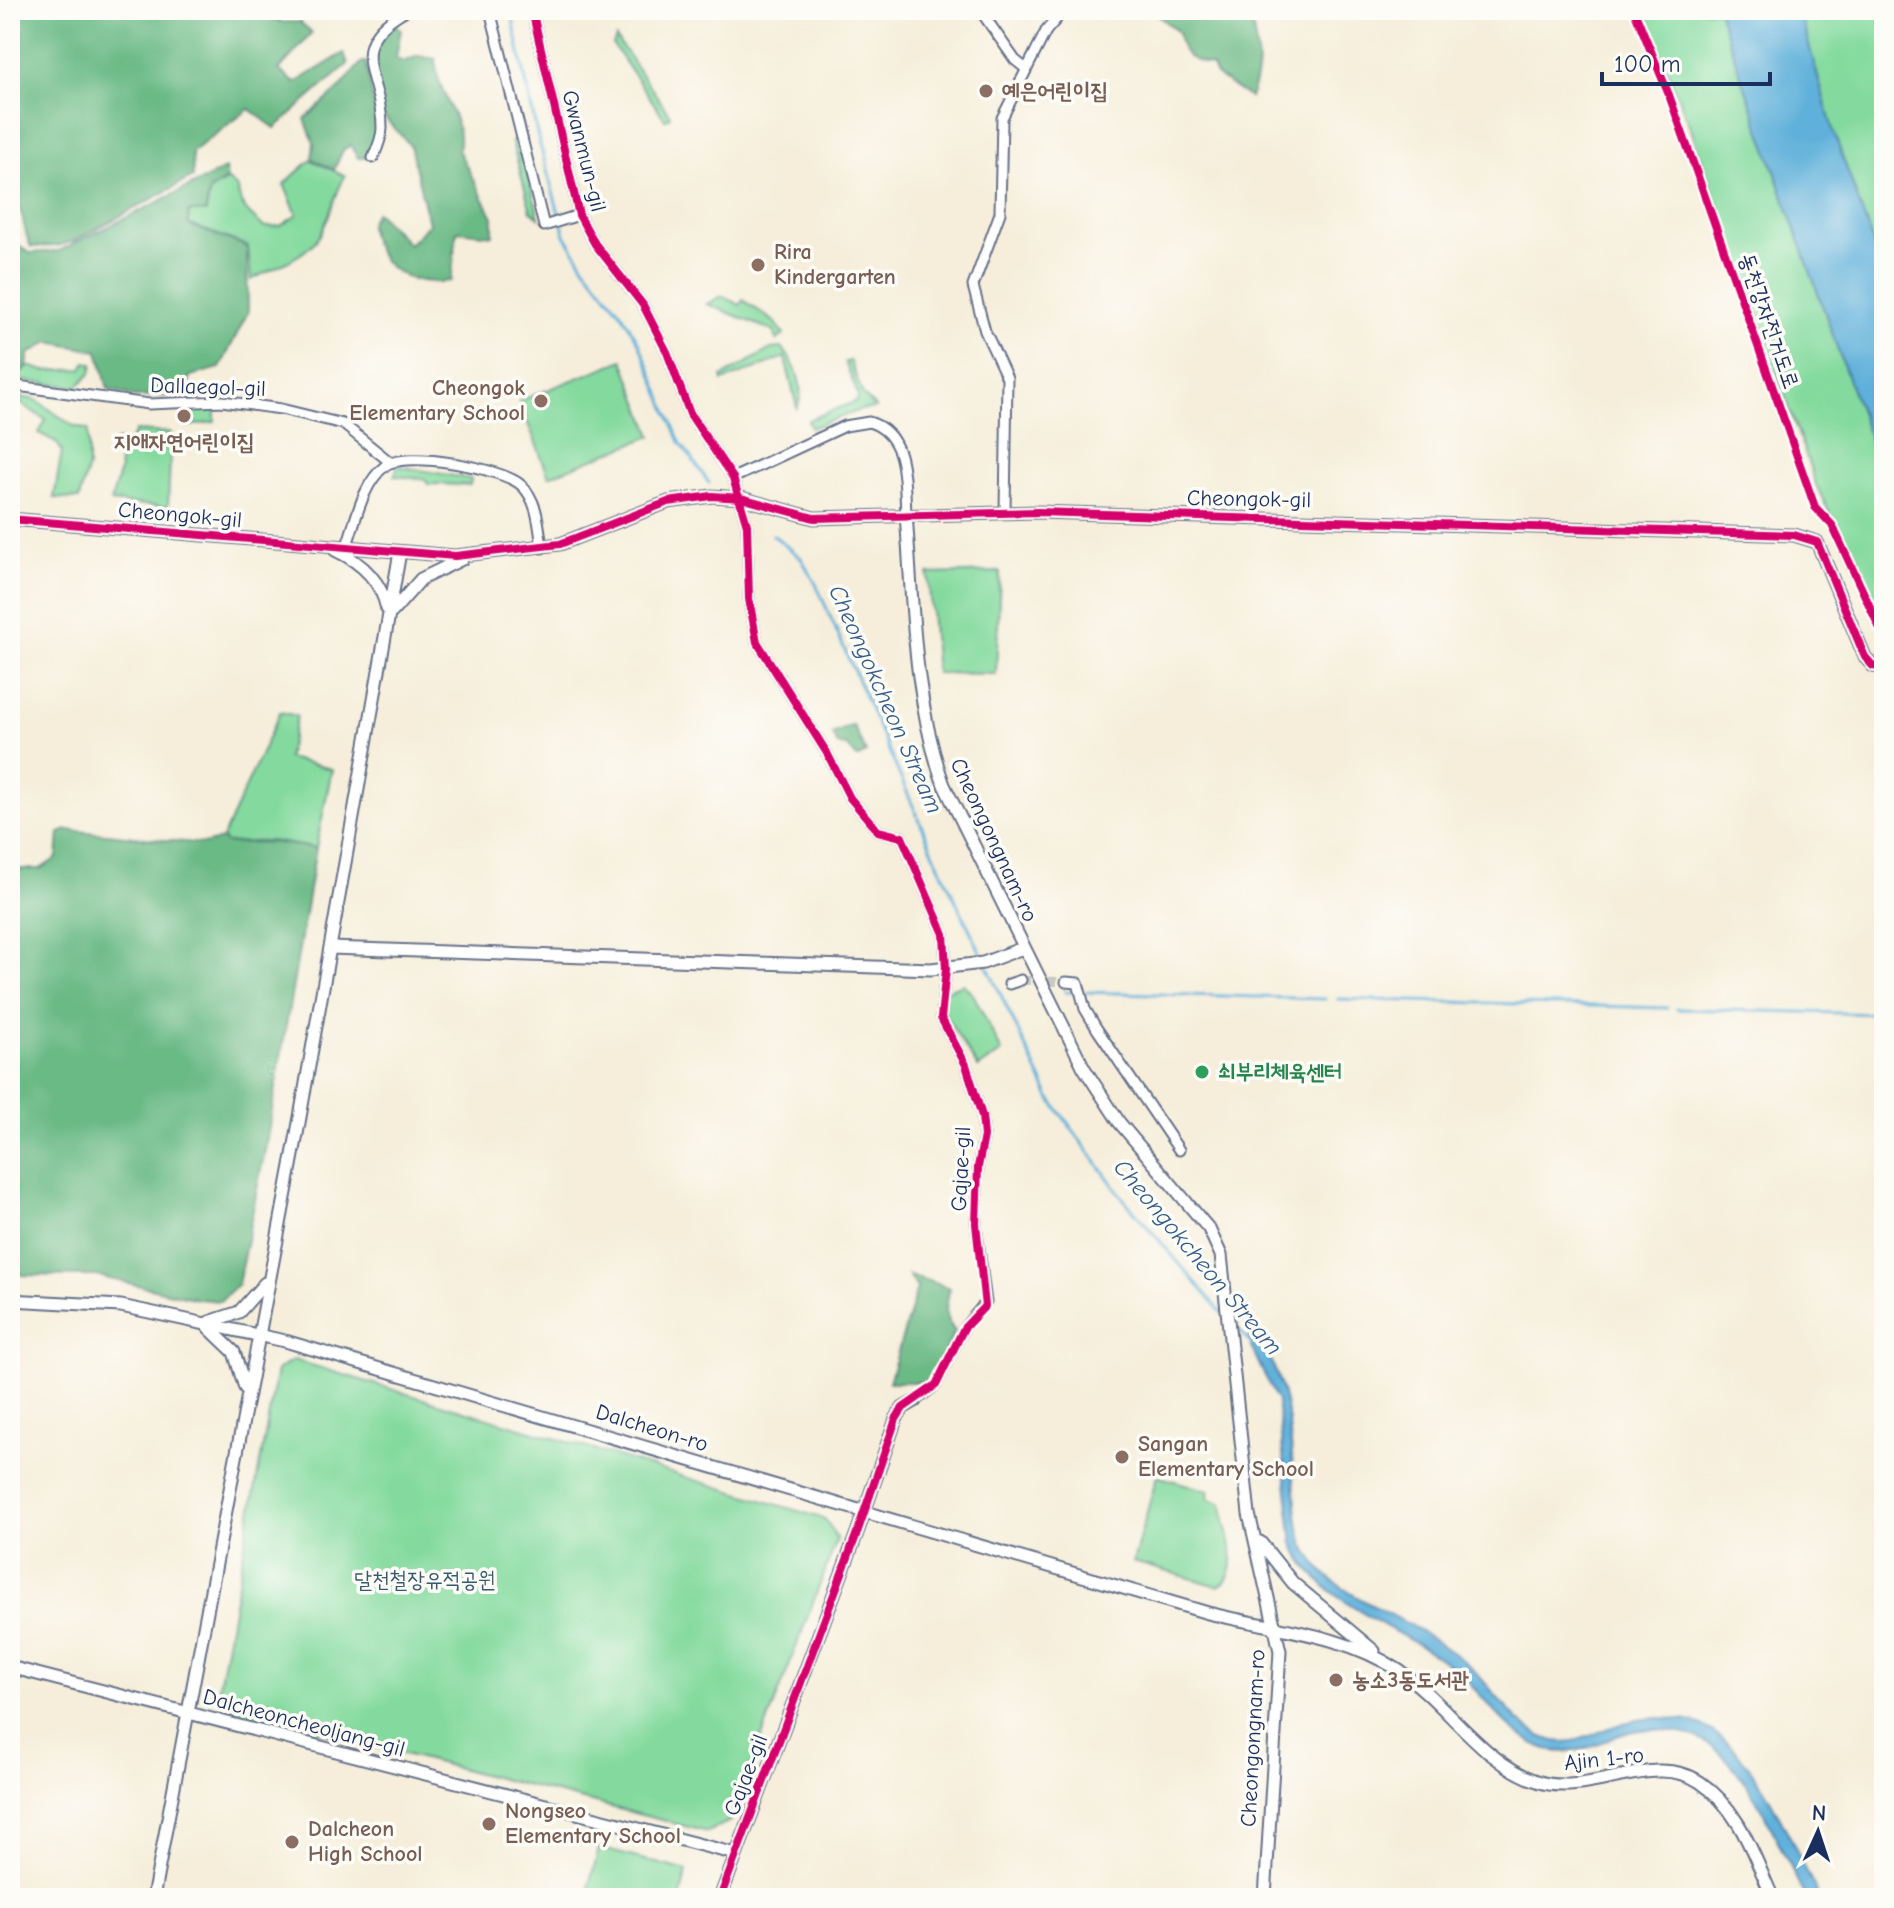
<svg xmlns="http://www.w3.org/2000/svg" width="1894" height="1908" font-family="'Comic Neue','Poor Story',sans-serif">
<rect width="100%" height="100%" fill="#fdfcf7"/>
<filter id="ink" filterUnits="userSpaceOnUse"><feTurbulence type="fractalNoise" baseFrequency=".0125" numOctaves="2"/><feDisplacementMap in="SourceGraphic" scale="16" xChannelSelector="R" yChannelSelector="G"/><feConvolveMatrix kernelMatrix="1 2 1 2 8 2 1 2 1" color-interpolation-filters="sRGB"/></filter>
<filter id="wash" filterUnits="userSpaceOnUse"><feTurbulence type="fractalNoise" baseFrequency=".006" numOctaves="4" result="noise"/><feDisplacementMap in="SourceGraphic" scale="32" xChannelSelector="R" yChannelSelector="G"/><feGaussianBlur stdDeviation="1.8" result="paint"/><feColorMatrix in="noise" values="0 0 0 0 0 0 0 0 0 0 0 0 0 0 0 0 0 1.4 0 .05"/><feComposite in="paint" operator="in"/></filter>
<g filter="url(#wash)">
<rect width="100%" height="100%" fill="#f6eeda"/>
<g fill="#84da9e" stroke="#50847e" stroke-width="2">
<path d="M1643,10h75l166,470v146l-67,-139 -125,-355z"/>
<path d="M1799,10h85v264l-52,-147z"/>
<path d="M616,38l54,77 -1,3 -4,1 -52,-74z"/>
<path d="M516,137l2,1 21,79 -8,-6 -19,-69z"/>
<path d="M311,160l34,16c-10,18 -16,43 -25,59 -14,22 -47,33 -69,45l-3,-34 -59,-22v-12h17l4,-21 18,-11 10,8c0,18 13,28 26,39l16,-1 17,-11 -13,-31z"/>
<path d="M722,296l18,9 3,-5 33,23 8,12 -7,5 -4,-9 -66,-27z"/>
<path d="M782,348c14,16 24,40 15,60l-12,-51 -62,24 -1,-4 49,-28z"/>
<path d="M623,360l29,76 -103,40 -30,-75z"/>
<path d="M850,361l13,34 13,13 -16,2 -49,18 -3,-8 49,-19 1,-6 -13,-33z"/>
<path d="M86,362l7,2 -2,9 -14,14 -63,-7 14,-14 17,5 37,-2z"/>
<path d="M21,397l15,3 36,25 16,5v37l-9,32 -25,-1 8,-47 -6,-9 -17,-9 7,-13 -25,-16z"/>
<path d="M215,407v15l-28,4 1,-17z"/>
<path d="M135,431l36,2 -3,74 -57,-5 9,-33 -4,-28h14z"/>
<path d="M398,466l73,13 -1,6 -42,-1 -3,-5 -31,-3z"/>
<path d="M1000,572l-4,102 -60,-1 -8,-99z"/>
<path d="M280,712l17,4 -10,42 45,11 -16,79 -45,-7 -44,2 -5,-4z"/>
<path d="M963,984l10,10 29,58 -24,16 -34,-55v-22z"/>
<path d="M294,1360l531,159 12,20 -107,282 -22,11 -476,-122 -14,-19 59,-321z"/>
<path d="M1157,1476l52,15 -1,7 14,6c2,23 24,69 -4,82l-85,-24z"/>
<path d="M599,1848l88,23 -7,27h-94z"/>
</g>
<g fill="#6bba85" stroke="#437472" stroke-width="2">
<path d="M10,10h265l5,12h20l12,11 -33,37 16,13 49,-30 4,11 -73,64 -26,-19 -57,43 1,25 -117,63 -18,6 -27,1c-9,-17 -6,-40 -21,-52z"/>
<path d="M1158,10h94c0,41 14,44 -2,88l-34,-23 -4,-9c-22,-6 -31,-10 -34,-34l-22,-18z"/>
<path d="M394,23l7,7 -5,28 7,4 15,-6 18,3c-2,31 30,62 22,91l35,67v18l-36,-4 -6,50c-44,6 -76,-13 -82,-58l7,-11 33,32 20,-20 -19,-79 -26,-28 -12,-46 1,-22 6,-13z"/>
<path d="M362,62h4l13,68 -14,28h-7l-7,-13 -8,5 -9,20 -22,-11 2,-16 -9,-24 35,-31z"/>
<path d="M225,169l2,10 -17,11 -5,22h-17v13l59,21 1,66 -28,56 -30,8 -2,19 -53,2 -27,-8 -10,-38 -49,-9 -20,12 -2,12 -17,13v-139l20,13 29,-2z"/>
<path d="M853,725l13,28 -9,5 -10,-12 -9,-1 -6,-11z"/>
<path d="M67,830l137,14 18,-5 5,4 44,-1 45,6 -50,297 -28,139 -18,17 -22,-2 -101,-23 -87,-1v-406h30l17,-11 2,-25z"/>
<path d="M909,1275l41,13c-4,15 -8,32 5,43l-24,51h-42l28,-94z"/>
</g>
<g fill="#5fb0da" stroke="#3d709c" stroke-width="2">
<path d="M1718,10h81l33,117 52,147v206z"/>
<path d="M1250,1328c49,60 38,127 49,200 13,55 65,71 109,96 20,11 38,24 56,37 29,24 51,71 90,80 20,4 40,-7 58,-14 29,-11 72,-14 100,4 50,32 81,116 108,167h-14c-24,-44 -49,-113 -87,-146 -26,-22 -68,-28 -99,-17 -23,8 -44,22 -70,15 -41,-11 -65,-55 -96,-81 -51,-42 -134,-62 -161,-126l-16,-142 -26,-54z"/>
</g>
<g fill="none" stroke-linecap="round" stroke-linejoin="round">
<g stroke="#5fb0da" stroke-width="3">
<path d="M511,10l26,124 28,101 19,31 38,48 17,29 41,99 29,41"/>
<path d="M773,535l28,23 15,26 122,279 113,237 71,97 100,116"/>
<path d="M1065,992h9"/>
<path d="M1084,992l241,7"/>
<path d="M1338,999l329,9"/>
<path d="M1677,1009l207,5"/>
<path d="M1233,1324l20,21"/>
</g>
</g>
</g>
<g filter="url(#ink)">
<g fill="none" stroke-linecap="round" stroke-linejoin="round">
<path stroke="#cac8c1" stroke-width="9" stroke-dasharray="9 4.5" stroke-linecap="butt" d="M1021,980l45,2"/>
<g stroke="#687289" stroke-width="13">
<g id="minor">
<path d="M490,10l54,216 35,-11"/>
<path d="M532,10l47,205 16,29 48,61 24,47 23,62 43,64 14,47 2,74 8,43 70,111 23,45 28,33 24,6 42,97 2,35 -5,49 25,47 16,51 2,20 -6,31 -2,57 10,78 -22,26 -28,57 -21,16"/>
<path d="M980,10l35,50 10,8"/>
<path d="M373,158c4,-9 9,-20 9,-30 1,-51 -42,-81 24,-118"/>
<path d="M10,385l139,19 73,-3 59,8 62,15 47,38"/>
<path d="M733,478l112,-52 24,-4c39,12 35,60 37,92"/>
<path d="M1005,511l2,-133 -22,-47 -12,-45 27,-73 2,-95 44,-87 18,-21"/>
<path d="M346,548c10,-27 16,-64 39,-82 20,-16 117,2 136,19 17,15 18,42 21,63"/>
<path d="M1066,982l12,1 7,26 12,20 82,121"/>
<path d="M1009,984l12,-4"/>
</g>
</g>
<g stroke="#687289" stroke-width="15">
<g id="tertiary">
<path d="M906,514c7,91 7,185 38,271l140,283 35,54 90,107 12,26 28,259 31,137 -15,247"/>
<path d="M10,519l445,37 105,-12 108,-42 44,-6 29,2 73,20 224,-6 756,23 23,7 48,115 8,9 11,2"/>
<path d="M335,550c26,12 46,30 52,59"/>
<path d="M392,612l29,-33 41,-20"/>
<path d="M330,948l601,21 52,-6 40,-15"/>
<path d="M10,1300l111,6 164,35 923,272c64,16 135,20 190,57 49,32 84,94 142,112 50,15 114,-31 160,0 40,27 54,75 73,116"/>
<path d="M209,1322l30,-10 26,-29"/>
<path d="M208,1327l26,25 11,36"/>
<path d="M1260,1542l33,41 81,68"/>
<path d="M10,1667l726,187"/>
<path d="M153,1898l144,-764 103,-582"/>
<path d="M720,1898l137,-365 39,-114 7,-11 12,-7"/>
</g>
</g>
<use href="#minor" stroke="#fff" stroke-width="9"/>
<use href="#tertiary" stroke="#fff" stroke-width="11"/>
<g stroke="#fdfcf7" stroke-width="13">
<g id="cycleway">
<path d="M532,10l47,205 16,29 48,61 24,47 23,62 43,64 14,47 2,74 8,43 70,111 23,45 28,33 24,6 42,97 2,35 -5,49 25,47 16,51 2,20 -6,31 -2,57 9,82 -21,22 -28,57 -33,23 -7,11 -39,114 -137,365"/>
<path d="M1634,10l35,85 146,412 17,18 52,112"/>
<path d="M10,519l445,37 105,-12 108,-42 44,-6 29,2 73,20 224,-6 756,23 23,7 48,115 8,9 11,2"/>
</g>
</g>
<use href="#cycleway" stroke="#d6006c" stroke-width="8"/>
</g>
</g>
<g fill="#8d6e63" stroke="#fdfcf7" stroke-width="3">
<circle cx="986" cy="91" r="8"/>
<circle cx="758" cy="265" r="8"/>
<circle cx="541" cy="401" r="8"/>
<circle cx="184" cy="416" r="8"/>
<circle cx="1122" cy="1457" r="8"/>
<circle cx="1336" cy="1680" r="8"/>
<circle cx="489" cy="1824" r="8"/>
<circle cx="292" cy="1842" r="8"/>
</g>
<circle fill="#2e9e5b" stroke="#fdfcf7" stroke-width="3" cx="1202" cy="1072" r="8"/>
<g text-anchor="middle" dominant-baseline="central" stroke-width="7" stroke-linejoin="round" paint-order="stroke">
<g font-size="22" font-weight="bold" fill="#785e54" stroke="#fdfcf7" text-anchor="start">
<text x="1002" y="91">예은어린이집</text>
<text x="774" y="252">Rira<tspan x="774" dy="25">Kindergarten</tspan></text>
<text x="525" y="388" text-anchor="end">Cheongok<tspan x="525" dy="25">Elementary School</tspan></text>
<text x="184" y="442" text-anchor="middle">지애자연어린이집</text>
<text x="1138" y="1444">Sangan<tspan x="1138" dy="25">Elementary School</tspan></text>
<text x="1352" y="1680">농소3동도서관</text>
<text x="505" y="1811">Nongseo<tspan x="505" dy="25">Elementary School</tspan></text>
<text x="308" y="1829">Dalcheon<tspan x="308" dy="25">High School</tspan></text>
</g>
<g font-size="22" fill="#1b2f5e" stroke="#fdfcf7">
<text transform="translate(584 151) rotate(76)">Gwanmun-gil</text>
<text transform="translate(1769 321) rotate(71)">동천강자전거도로</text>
<text transform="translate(208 387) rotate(2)">Dallaegol-gil</text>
<text transform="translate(1249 499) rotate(1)">Cheongok-gil</text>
<text transform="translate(180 515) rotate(5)">Cheongok-gil</text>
<text transform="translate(994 840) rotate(65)">Cheongongnam-ro</text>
<text transform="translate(961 1169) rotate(-87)">Gajae-gil</text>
<text transform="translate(652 1428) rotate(17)">Dalcheon-ro</text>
<text transform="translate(304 1723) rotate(15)">Dalcheoncheoljang-gil</text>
<text transform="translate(1253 1738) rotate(-87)">Cheongongnam-ro</text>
<text transform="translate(1604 1759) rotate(-6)">Ajin 1-ro</text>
<text transform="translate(746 1775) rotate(-69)">Gajae-gil</text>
</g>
<g font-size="22" font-weight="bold" fill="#27864d" stroke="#fdfcf7" text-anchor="start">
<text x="1218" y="1072">쇠부리체육센터</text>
</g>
<g font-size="22" fill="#355a6e" stroke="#fdfcf7">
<text x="425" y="1580">달천철장유적공원</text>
</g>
<g font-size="24" font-style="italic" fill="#335c89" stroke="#fdfcf7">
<text transform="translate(886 699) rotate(66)">Cheongokcheon Stream</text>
<text transform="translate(1198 1257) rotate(50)">Cheongokcheon Stream</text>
</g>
</g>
<rect width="1894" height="1908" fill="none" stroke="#fdfcf7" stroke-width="40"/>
<g transform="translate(1818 1832) rotate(3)" stroke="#fdfcf7" stroke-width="6" paint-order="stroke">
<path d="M0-6L14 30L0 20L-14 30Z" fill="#1b2f5e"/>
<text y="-12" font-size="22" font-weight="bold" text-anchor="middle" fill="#1b2f5e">N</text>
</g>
<path d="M1602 72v12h168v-12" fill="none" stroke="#1b2f5e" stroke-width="4"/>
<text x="1614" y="72" font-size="24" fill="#1b2f5e" stroke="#fdfcf7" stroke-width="6" paint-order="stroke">100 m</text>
</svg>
